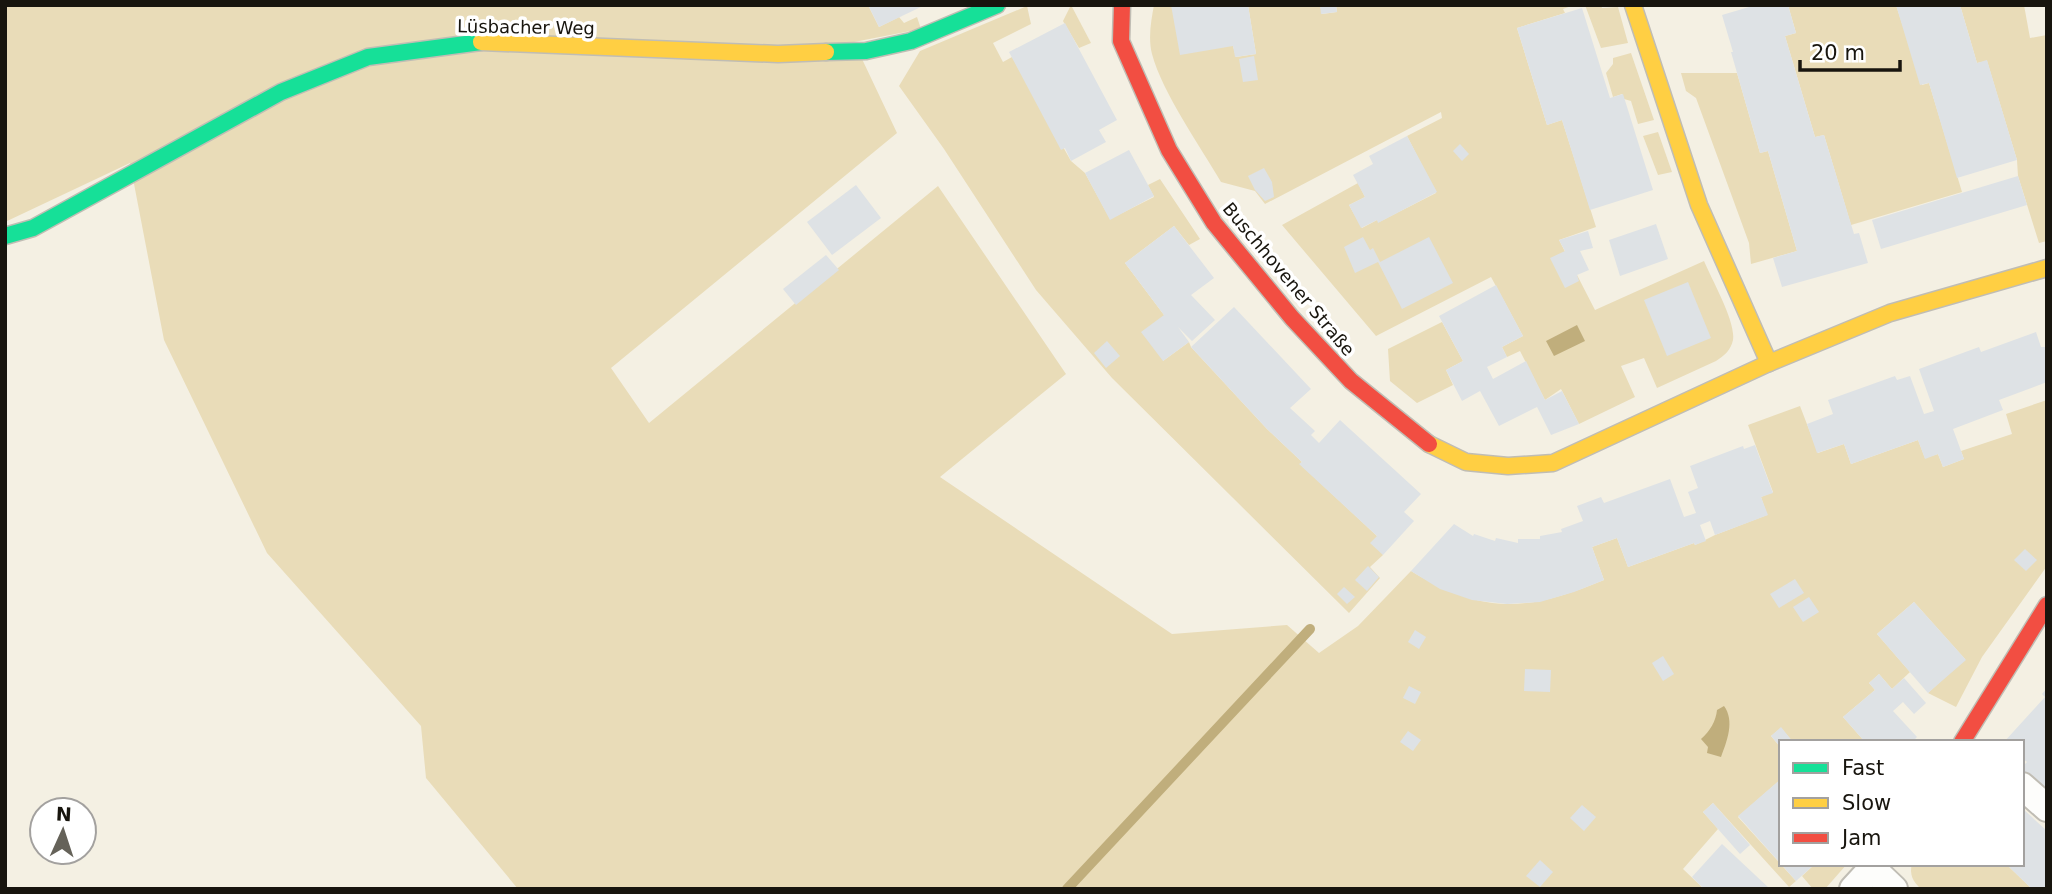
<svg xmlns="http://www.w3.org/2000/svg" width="2052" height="894" font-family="'DejaVu Sans',sans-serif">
<rect width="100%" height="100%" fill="#f4f0e3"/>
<g fill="#e9dcb8">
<path d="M5,5h863l11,22 20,-10 5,6 13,-6 4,12 -67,13 43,91 -286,235 38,55 289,-237 128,188 -126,103 232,157 115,-9 32,28 39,-27 53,-55c73,44 116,41 193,9l-12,-33 25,-9 11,29 66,-24 1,2 20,-10 52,-20 -6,-18 12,-5 -25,-67 52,-19 18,47 26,-9 7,20 67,-24 7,18 13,-4 5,13 21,-8 -3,-8 51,-17 -6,-20 41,-14v166l-65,91 -26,50 -28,-14 37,-34 -51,-57 -37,32 33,38 -18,17 -13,-15 -10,9 6,7 -32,27 22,25h-72l-12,-14 -10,8 10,12v31l-43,38 58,64 -7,6 -76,-84 -10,9 15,17 -35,40 21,20h-1186l-92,-111 -5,-52 -154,-173 -103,-213 -34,-177 -125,59z"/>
<path d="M1071,5l20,38 -12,5 -16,-27z"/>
<path d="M1154,5h17l62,41 3,11 20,-3 -8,-49h72l2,9 15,-2 -1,-7h238l-11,4 2,4 -48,15 30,97 15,-5 34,107 -37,13 36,70 109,-49c8,19 32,61 29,79 -2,10 -9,16 -17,21l-59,27 -13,-30 -23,8 14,31 -56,27 -18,-35 -16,11 -25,-49 -13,6 -5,-10 21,-11 -32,-59 -115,59 -94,-111 76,-42 7,14 -16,8 13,23 15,-8 2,2 57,-29 -29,-57 35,-18 -1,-6 -176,92 -10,-13 -34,-9c-21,-36 -59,-90 -69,-128 -4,-16 -1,-33 2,-49z"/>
<path d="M1585,5h16l1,3 16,-1 10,36 -27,5z"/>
<path d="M1788,5h108l26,80 7,-2 33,109 -111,33 -27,-90 -9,2 -30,-101 11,-3z"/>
<path d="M1960,5h64l6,33 17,-3v206l-8,2 -21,-67 -1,-16 -30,-99 -10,2z"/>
<path d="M1027,6l4,18 -38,19 10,19 9,-5 59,104 14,12 25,46 44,-22 -6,-12 12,-6 40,60 -11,6 -15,-19 -49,37 39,52 -1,46 26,-19 2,5 76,82 35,33 -2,2 77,72 6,19 -13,12 10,11 -31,35 -237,-235 -76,-88 -92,-141 -45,-63 21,-35z"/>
<path d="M1631,53l23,67 -16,4 -7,-23 -7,-2 -2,-5 -9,3 -7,-24 7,-9v-6z"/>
<path d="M1681,73h56l23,80 8,-2 29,100 -46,13 -2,-21 -53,-145 -10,-7z"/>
<path d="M1658,132l14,40 -14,3 -15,-39z"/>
<path d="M1442,322l21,39 -17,9 7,15 -36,18 -27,-22 -2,-32z"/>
<path d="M1815,864h32l-22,25h-12l-11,-13z"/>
<path d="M1912,864h94l26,25h-111c-8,-7 -12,-15 -9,-25z"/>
</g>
<g fill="#c0ae7c">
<path d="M1577,325l8,16 -31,15 -8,-15z"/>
<path d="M1724,706c11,15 3,35 -3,51l-14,-4 1,-6 -7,-8c9,-8 15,-18 16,-29z"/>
</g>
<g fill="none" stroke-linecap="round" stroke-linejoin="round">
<path stroke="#c0ae7c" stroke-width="10" d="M1067,889l243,-260"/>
</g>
<g fill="#dee2e5">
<path d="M868,5h57l-46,22z"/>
<path d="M1171,5h77l8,49 -21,3 -2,-11 -53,9z"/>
<path d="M1320,5h16l1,7 -16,2z"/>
<path d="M1756,5h32l8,28 -11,3 30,101 9,-2 30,99 5,-1 9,30 -86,24 -9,-29 24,-7 -29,-100 -8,2 -29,-101h2l-11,-37z"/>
<path d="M1896,5h64l17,58 10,-3 30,100 -60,18 -28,-95 -9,2z"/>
<path d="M1582,8l28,90 13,-4 30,96 -63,20 -28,-90 -15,5 -30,-97z"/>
<path d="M1065,23l52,97 -18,10 7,12 -35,19 -6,-13 -4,2 -52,-98z"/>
<path d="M1254,56l4,24 -15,2 -4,-23z"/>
<path d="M1407,136l30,56 -59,31 -1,-3 -16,8 -12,-23 16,-8 -12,-22 20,-11 -4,-8z"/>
<path d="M1460,144l9,10 -7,7 -9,-10z"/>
<path d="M1129,150l25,46 -44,24 -25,-47z"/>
<path d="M1264,168l8,14 2,15 -9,4 -10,-11 -7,-14z"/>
<path d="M2018,176l9,29 -146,44 -9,-29z"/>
<path d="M856,185l25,33 -49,37 -25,-33z"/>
<path d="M1656,224l12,35 -48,17 -11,-36z"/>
<path d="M1174,226l40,52 -23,17 24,25 -23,21 -14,-14 11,15 -26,19 -22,-29 23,-17 -39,-52z"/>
<path d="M1588,231l5,17 -13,3 9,19 -12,5 2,6 -14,7 -15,-30 15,-7 -6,-11z"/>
<path d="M1363,237l7,13 3,-2 7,14 49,-25 24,46 -51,26 -24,-47 -23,11 -11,-26z"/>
<path d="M826,255l13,15 -43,35 -13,-16z"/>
<path d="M1688,282l23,56 -44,18 -23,-56z"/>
<path d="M1496,285l27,51 -21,11 5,10 -20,10 6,12 33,-18 19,39 17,-9 17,33 -28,11 -14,-28 -38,19 -19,-35 -18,10 -16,-31 17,-9 -24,-45z"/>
<path d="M1234,307l77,82 -21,19 25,23 -4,4 8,8 21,-23 81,74 -17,18 10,9 -31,34 -13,-12 7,-7 -78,-72 3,-2 -35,-33 -76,-82z"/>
<path d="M2036,332l5,15h6v35l-48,18 4,10 -50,19 11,30 -21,8 -5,-13 -13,5 -7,-19 -67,24 -7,-20 -27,9 -10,-29 26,-10 -5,-14 67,-24 2,4 13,-4 14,38 10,-3 -15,-42 60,-22 2,5z"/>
<path d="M1107,341l13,15 -14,12 -12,-15z"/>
<path d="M1755,445l18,48 -12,4 7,18 -53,20 -5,-14 -10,4 6,16 -11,4 -1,-2 -66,24 -11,-29 -25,9 12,33 -30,12 -34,10 -33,2 -35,-4 -32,-11 -29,-18 43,-47 19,12 1,-2 21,7 1,-3 22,5v-4h22v-3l22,-4 -1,-3 22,-8 -6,-15 24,-9 3,6 66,-24 14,38 12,-4 -8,-21 10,-4 -8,-22 53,-20 1,3z"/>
<path d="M2025,549l12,11 -11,11 -12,-11z"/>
<path d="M1368,566l11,11 -12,14 -12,-11z"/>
<path d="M1795,579l9,14 -25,15 -9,-14z"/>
<path d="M1344,587l11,10 -8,7 -10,-10z"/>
<path d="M1809,597l10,15 -16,10 -10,-15z"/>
<path d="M1914,602l52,58 -38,33 -51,-59z"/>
<path d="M1415,630l11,7 -7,12 -11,-7z"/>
<path d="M1663,656l11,18 -11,7 -11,-18z"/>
<path d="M1525,669l26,1 -1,22 -26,-1z"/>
<path d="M1879,674l13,15 12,-11 22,25 -12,11 -11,-12 -10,9 24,26 -5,5h-47l-22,-25 32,-27 -6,-7z"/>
<path d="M1409,686l12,6 -6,12 -12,-6z"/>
<path d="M2047,688v113l-25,-22v-12l5,-5 -5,-4v-16h-18l41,-45 -3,-3z"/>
<path d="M1781,727l12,15h-12v6l-10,-12z"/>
<path d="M1408,731l13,9 -8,11 -13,-9z"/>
<path d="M1781,779v85h34l-19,17 -58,-65z"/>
<path d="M1713,803l37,42 -10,9 -37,-42z"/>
<path d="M1582,805l14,12 -12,14 -14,-13z"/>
<path d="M2022,808l25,23v58h-15l-26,-25h16z"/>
<path d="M1722,844l48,45h-66l-12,-12z"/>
<path d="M1540,860l13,12 -13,15 -14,-11z"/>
</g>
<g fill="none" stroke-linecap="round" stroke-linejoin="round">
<g stroke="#c0bdb4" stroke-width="30">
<g id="street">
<path d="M2022,786l25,22"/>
<path d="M1873,869l21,20"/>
<path d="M1853,889l23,-25"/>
</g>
</g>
<g stroke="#c0bdb4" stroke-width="19">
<g id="fast">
<path d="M826,52l40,-1 45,-10 86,-36"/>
<path d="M5,236l28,-8 248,-136 87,-35 113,-15"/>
</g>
</g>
<g stroke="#c0bdb4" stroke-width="19">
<g id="slow">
<path d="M1633,5l66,200 70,158"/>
<path d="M481,42l297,12 48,-2"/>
<path d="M1429,444l37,18 42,4 45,-3 216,-100 121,-50 157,-45"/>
</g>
</g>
<g stroke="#c0bdb4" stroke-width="19">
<g id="jam">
<path d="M1122,5l-1,36 48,109 45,73 78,95 59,63 78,63"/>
<path d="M1962,742l85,-137"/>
</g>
</g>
<use href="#street" stroke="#fdfdfb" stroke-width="26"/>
<use href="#fast" stroke="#16e098" stroke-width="16"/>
<use href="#slow" stroke="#ffcf43" stroke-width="16"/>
<use href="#jam" stroke="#f24e42" stroke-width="16"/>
</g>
<g text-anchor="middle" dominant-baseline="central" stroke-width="7" stroke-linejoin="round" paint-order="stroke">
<g font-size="18" fill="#18150e" stroke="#fff">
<text transform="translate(526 27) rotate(1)">Lüsbacher Weg</text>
<text transform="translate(1289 279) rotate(50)">Buschhovener Straße</text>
</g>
</g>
<rect width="2052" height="894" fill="none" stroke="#18150e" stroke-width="14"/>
<rect x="1779" y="740" width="245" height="126" fill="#ffffff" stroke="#a3a19f" stroke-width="2"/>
<rect x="1793" y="763" width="35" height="10" fill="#16e098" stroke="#a3a19f" stroke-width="2"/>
<text x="1842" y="775" font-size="21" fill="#18150e">Fast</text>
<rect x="1793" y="798" width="35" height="10" fill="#ffcf43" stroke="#a3a19f" stroke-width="2"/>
<text x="1842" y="810" font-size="21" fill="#18150e">Slow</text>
<rect x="1793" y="833" width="35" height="10" fill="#f24e42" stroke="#a3a19f" stroke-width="2"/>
<text x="1842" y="845" font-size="21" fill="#18150e">Jam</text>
<g transform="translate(63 831) rotate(3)"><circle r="33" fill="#ffffff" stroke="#a3a19f" stroke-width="2"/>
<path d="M0-5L12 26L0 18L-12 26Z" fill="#656259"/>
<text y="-10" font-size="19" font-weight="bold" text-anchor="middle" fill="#18150e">N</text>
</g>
<path d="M1800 60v10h100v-10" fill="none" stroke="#18150e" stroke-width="3.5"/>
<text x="1811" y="60" font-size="21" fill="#18150e" stroke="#ffffff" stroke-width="5" paint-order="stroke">20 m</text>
</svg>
